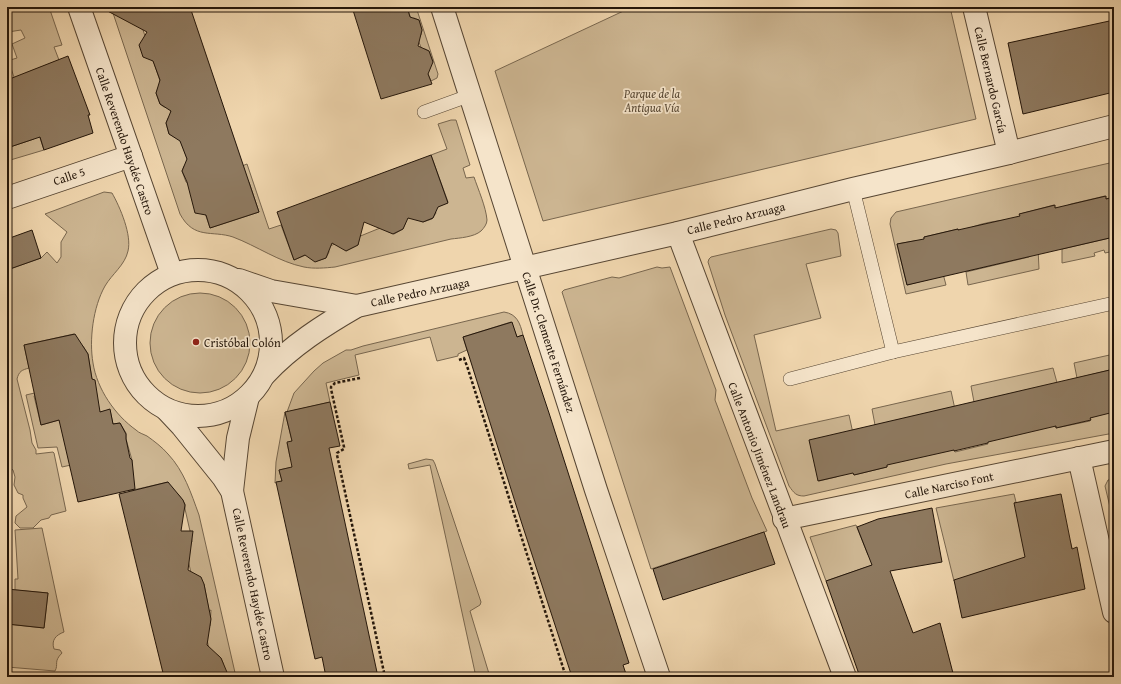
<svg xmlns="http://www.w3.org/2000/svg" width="1121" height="684" font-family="'Gentium Book Plus',serif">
<rect width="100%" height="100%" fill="#efd5ad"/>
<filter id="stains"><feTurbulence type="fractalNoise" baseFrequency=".005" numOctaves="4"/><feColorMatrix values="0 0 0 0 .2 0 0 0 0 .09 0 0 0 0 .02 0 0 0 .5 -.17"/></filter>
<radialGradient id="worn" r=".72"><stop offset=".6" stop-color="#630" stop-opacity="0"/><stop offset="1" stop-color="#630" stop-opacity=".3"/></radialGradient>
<g fill="#ccb591" stroke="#78664e">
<path d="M7,7h42l13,38 -8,2 5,13 -33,13 5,14 2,30 11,33 -37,11v-13l27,-9 -23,-71 -4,1v-8l10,-3 -5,-14 13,-6 -4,-8 -13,2 -1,-4 2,-2 -2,-7z"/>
<path d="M111,7l31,20 20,60 -4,1 -2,5 4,11 4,3 5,-1 3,10 -4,2 -2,5 3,11 6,3 4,-1 10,28 -5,2 -2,5 4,11c11,6 20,34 24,46l49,-16 -10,-30h-2l-5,-16 5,-2 22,65 12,-4 13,35 14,-6 9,7 9,-3 3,-6 -1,-5 11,-5 7,9 12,-6 1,-5 -1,-3 27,-11 2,5 7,3 9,-5 2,-5 -1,-4 8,-4 11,6 9,-3 4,-6 -2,-5 14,-6 -17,-47 16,-6 -9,-25 13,-4h5l14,45 -7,3 3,10 8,-1c4,12 12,30 13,43 0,4 -3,8 -6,11 -7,6 -21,7 -30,8l-116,28c-10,1 -21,2 -31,0 -25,-5 -47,-21 -71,-30 -21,-7 -39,3 -53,-23z"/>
<path d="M407,7h9l22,67 -1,4 -6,3 -5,-12 7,-7 -4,-11 -4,-2 -3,1 -5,-13 4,-2 1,-5 -3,-10 -5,-2 -3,1z"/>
<path d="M632,7h318l26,112 -433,102 -48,-150z"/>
<path d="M1114,162v35l-8,2 -1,-3 -34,8 -15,7 -2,-6 -34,9 1,5c-21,1 -44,3 -62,15l-1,-5 -34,8 1,5 -11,-1 -17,3 10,41 27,-7 8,-8 4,15 -40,9 -16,-70 1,-6 5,-6z"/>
<path d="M104,192l8,1c8,14 20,42 16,58 -3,14 -16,23 -23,35 -12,21 -16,54 -12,77 4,26 22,52 43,67 3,3 7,4 11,6 7,5 15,11 21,18 16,17 23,39 31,61l37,162h-10l-3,-14 -2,-5 -3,-3 -7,2 -7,-30 6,-1 1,-16 -2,1 -5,-27 -12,-7 -7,-30 7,-5 -1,-11h-1l-5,-22v-5l-6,-9 -7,1 -4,-14 -39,9 3,-31 -6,-21v-6l-6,-10 -7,1 -3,-14 -19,4 1,-35 -4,-25 -5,-8 -7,1 -2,-13 -50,11 5,23c-7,2 -10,3 -12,11l13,51 2,13 4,7v4l17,-2 1,1 12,58 -15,4 -2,3 -8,2 -8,8h-13l-5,-5 1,-7 11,-9 -4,-9v-3l-5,-2 -4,-8 1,-8 -2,-7 -5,-4 -1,-2 2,-31 -2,1v-164l34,-12 6,-6 10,11 4,-6v-15l6,-10 -22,-18z"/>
<path d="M831,229l5,1 2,3 3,23 -35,8 15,54 -67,17 22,96 73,-16 5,23 -36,41 1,2 17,-4 16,-8 2,6 33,-8 -1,-5 67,-16 2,6 33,-8 -1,-5 68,-16 1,5 34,-7v-6l24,-3v21l-168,31 -142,32c-8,0 -10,-3 -15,-10l-64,-171 -17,-53 1,-3 2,-2z"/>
<path d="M1114,237v14l-9,2 -1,-3 -10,3 1,3 -33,7v-14z"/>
<path d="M1038,248l1,21 -71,16 -2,-13 63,-15z"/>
<path d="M657,267l5,1 8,-1 46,123 -1,10 37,98 15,33 -116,38 -89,-277 2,-2 48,-13 7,1z"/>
<circle cx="200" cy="343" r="50"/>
<path d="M504,312c13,2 16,11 19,23l-6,2 -6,-15 -48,15 4,13 -9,4v2l-21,5 -7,-24 -75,18 4,20 -33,8 4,19 -43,10 7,-19 20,-22 9,-8 23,-13h5l12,-4z"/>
<path d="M1114,354v15l-37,9 -3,-15z"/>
<path d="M1053,368l6,22 -85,12 -3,-16z"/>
<path d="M43,391l1,2 -10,3 7,29 18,-5 21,43 -18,4 -5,-20 -19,1 -12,-53z"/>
<path d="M951,391l5,23 -81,11 -3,-16z"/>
<path d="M285,412l7,29 -5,2 3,14 12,8 -23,5 3,11 -7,2 1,-21z"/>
<path d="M426,459l7,1 2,4 46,138 -1,3 -10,6 20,66h-14l-46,-212 -21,4 -1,-5z"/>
<path d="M1114,479v45l-9,-38 3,-6z"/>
<path d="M1014,494l2,8 -2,1 56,38 2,7 -47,10 -71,23 -18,-73z"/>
<path d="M856,525l12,30 25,-10 -6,15 -61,21 -16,-44z"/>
<path d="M42,528l22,104c-8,3 -13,8 -10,17l6,1 2,3c-9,9 -3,11 -7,18l-48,-4v-43l37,4 4,-35 -33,-3v-11h3l-3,-49z"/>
</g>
<g fill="#8e795f" stroke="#24160a">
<path d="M100,7h90l69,205 -49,16 -4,-13 -11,-2 -8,-31 -5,-11 5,-12 -7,-18 -11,-7 -3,-11 5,-12 -11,-7 -4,-11 4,-13 -7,-19 -10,-4 -4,-12 8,-13z"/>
<path d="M352,7h55l3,10 9,3 3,10 -4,16 11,5 4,11 -5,12 4,10 -51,15z"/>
<path d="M1114,20v72l-91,22 -15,-71z"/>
<path d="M68,56l22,59h-2l5,18 -49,17 -4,-13 -33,11v-68z"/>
<path d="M431,155l17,48 -10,4 -5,11 -10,4 -15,-4 -5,11 -10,5 -29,-12 -6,23 -12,6 -14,-8 -6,15 -11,4 -10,-7 -11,5 -17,-48z"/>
<path d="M1106,196v3l8,-2v40l-207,48 -10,-41 27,-5v-2l34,-8v1l62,-14 -1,-2 36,-9v3z"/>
<path d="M32,230l9,28 -34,12v-31z"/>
<path d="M512,322l5,15 6,-2 26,78 80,250 -6,2 4,12h-55l-50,-153 -59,-187z"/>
<path d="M75,334l13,20 4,25 3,1 5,32 10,-3 3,15 7,-1 6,11v5l4,19 2,2 3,29 -57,13 -19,-82 -18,5 -17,-80z"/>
<path d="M1114,369v43l-24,6 1,2 -35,8v-2l-68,16v1l-34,8v-1l-67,15v2l-33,8 -1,-2 -35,8 -9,-41z"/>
<path d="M330,402l10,44 -11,2 49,229h-52l-4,-20 -7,2 -39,-177 6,-1 -3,-11 13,-3 -5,-25 5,-1 -7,-29z"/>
<path d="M168,482l15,18 2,5 -4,26h12l-5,39 13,7 3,7 7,35 -4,26 14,13 8,19h-65l-45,-183z"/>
<path d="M1061,494l11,55 5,-2 8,42 -123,29 -8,-38 71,-23 -11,-54z"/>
<path d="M932,508l10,54 -52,9 23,62 27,-10 14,54h-94l-34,-96 46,-16 -15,-38 21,-8z"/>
<path d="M764,532l11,32 -112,36 -10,-31z"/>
<path d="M7,589l41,4 -4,35 -37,-4z"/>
</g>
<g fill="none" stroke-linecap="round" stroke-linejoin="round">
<g stroke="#574633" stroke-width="14">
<g id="service">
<path d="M424,112l47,-17"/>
<path d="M853,189l40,163"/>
<path d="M790,379l103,-27 221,-49"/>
</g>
</g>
<g stroke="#574633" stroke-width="24">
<g id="minor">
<path d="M79,7l93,267"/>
<path d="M442,7l154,483 63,187"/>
<path d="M974,7l35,146"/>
<path d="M7,198l124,-42"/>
<path d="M678,233l167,444"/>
<circle cx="198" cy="343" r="73"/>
<path d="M239,280l32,11 86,15"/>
<path d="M265,374c26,-28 59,-49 92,-68l321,-73 175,-44 156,-36 105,-27"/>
<path d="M167,410l15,16 41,51 9,14 41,186"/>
<path d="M1079,458l35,154"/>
<path d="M232,491l6,-53 10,-41"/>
<path d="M784,519l330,-68"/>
</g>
</g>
<g stroke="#24160a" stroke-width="2.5" stroke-dasharray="3 2" stroke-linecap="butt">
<path d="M459,360l5,-2 4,11 98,308"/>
<path d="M360,378l-25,5 -4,4v2l13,58v2l-7,4v2l48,222"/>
</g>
<use href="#service" stroke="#f5e4ca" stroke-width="13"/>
<use href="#minor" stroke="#f5e4ca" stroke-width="22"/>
</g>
<circle fill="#8f2418" stroke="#f5e4ca" stroke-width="1.5" cx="196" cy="342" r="4"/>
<g text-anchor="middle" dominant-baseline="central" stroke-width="3.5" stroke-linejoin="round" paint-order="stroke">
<g font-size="12" fill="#24160a" stroke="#f5e4ca">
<text transform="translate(991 80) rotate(77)">Calle Bernardo García</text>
<text transform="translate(125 141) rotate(71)">Calle Reverendo Haydée Castro</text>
<text transform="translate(69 176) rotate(-19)">Calle 5</text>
<text transform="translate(736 218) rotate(-14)">Calle Pedro Arzuaga</text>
<text transform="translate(420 292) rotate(-12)">Calle Pedro Arzuaga</text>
<text transform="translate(549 342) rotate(72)">Calle Dr. Clemente Fernández</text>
<text transform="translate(760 455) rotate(69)">Calle Antonio Jiménez Landrau</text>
<text transform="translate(949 485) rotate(-12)">Calle Narciso Font</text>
<text transform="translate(253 584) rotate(78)">Calle Reverendo Haydée Castro</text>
</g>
<g font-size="12" font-style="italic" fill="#564632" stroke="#f5e4ca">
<text x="652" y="93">Parque de la<tspan x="652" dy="14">Antigua Vía</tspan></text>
</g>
<g font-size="12" fill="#24160a" stroke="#f5e4ca" text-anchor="start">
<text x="204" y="342">Cristóbal Colón</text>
</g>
</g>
<rect width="1121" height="684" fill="none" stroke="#efd5ad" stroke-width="24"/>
<rect x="8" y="8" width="1105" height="668" fill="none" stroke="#24160a" stroke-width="2"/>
<rect x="12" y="12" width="1097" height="660" fill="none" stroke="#24160a"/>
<rect width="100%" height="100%" filter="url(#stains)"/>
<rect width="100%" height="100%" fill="url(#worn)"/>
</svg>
